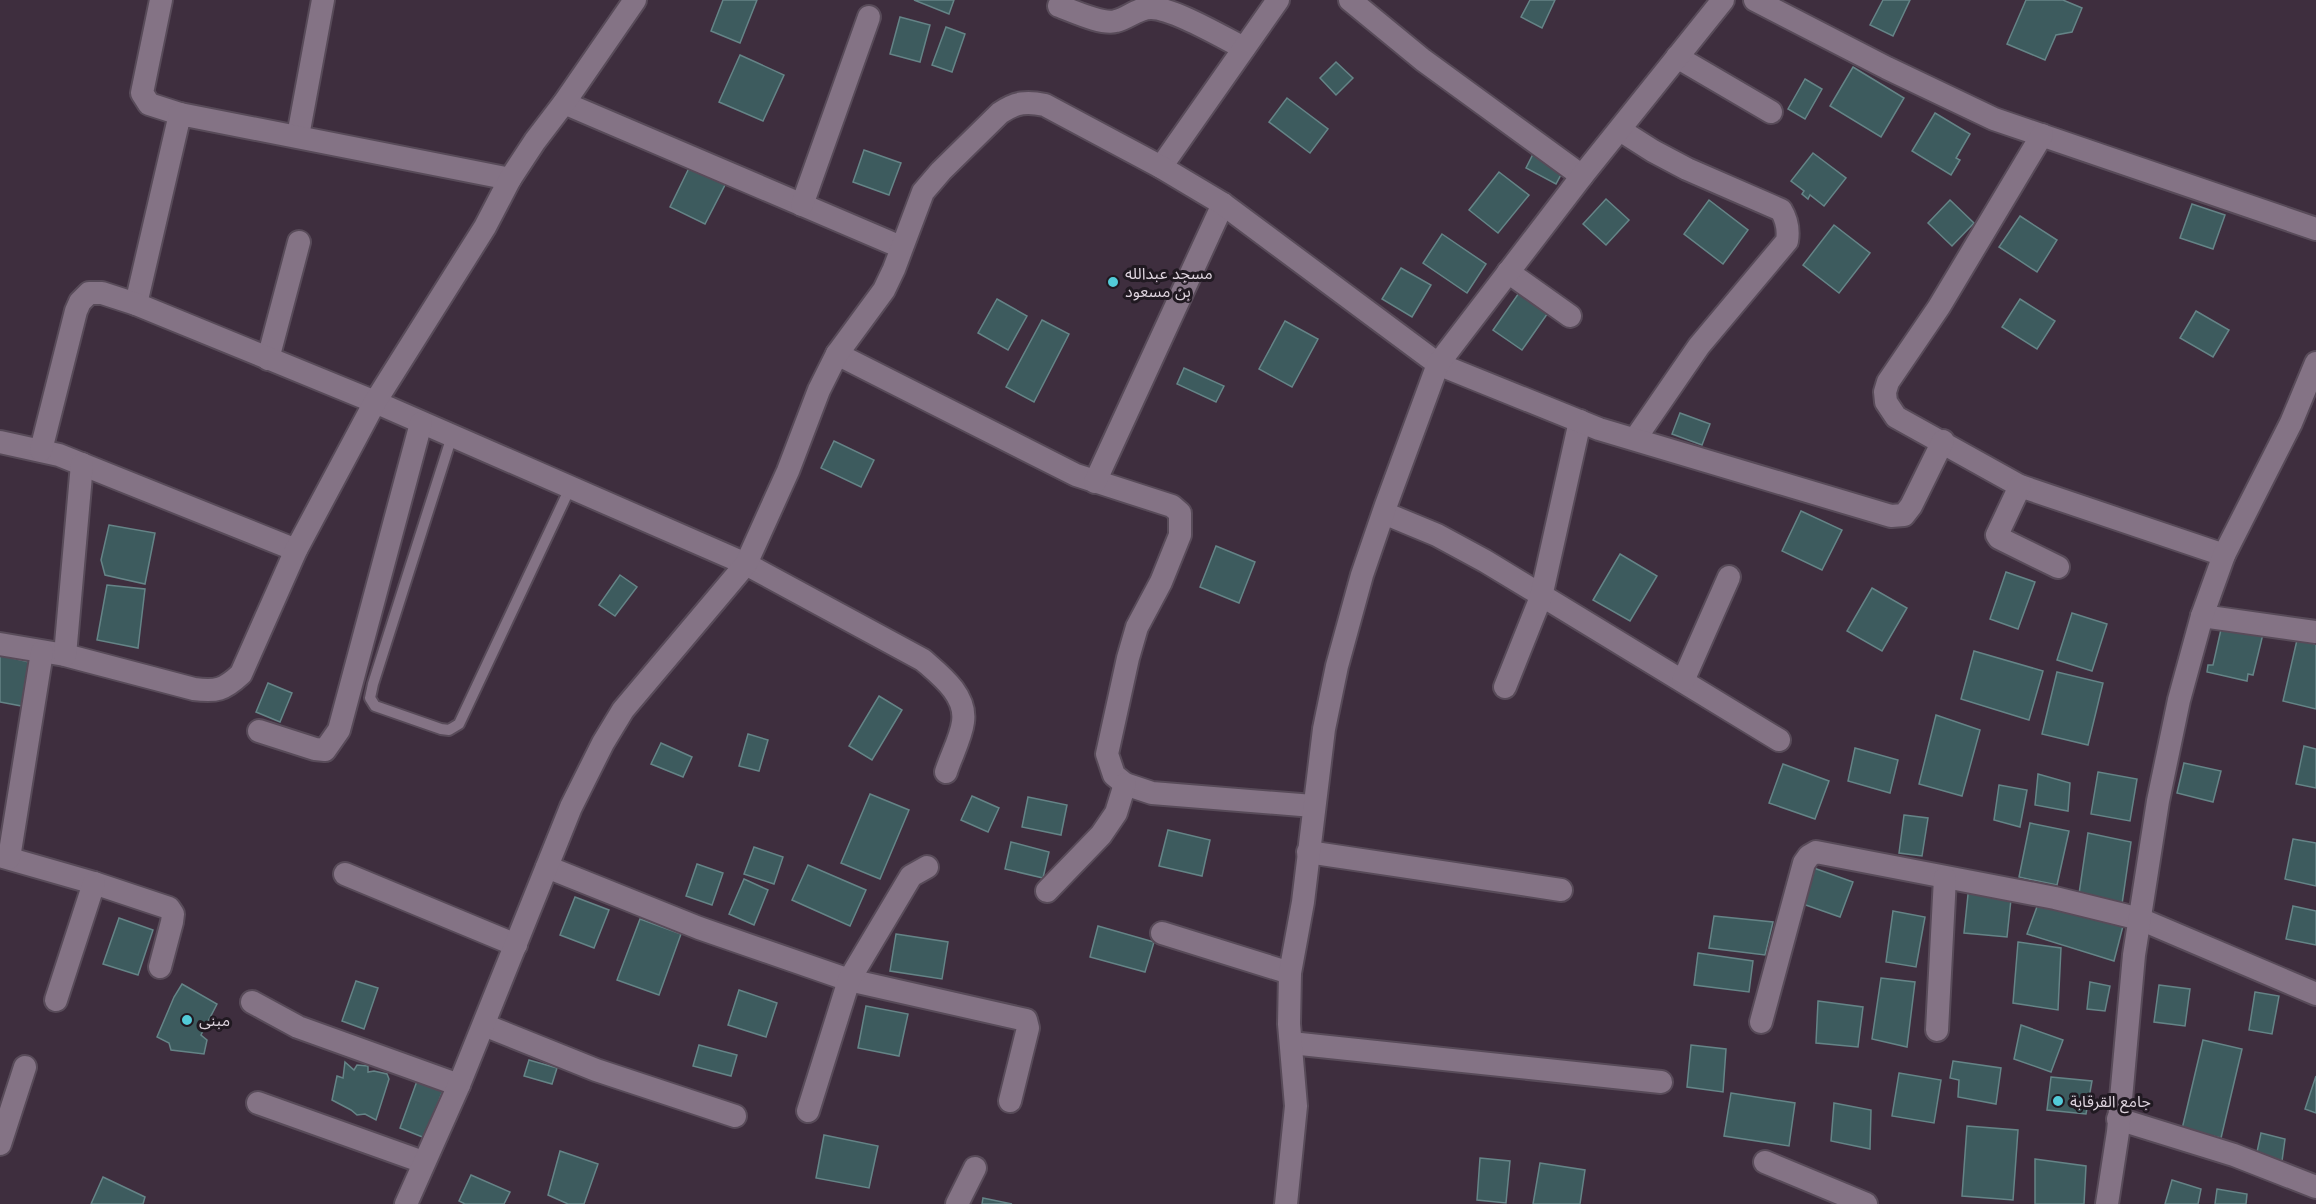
<svg xmlns="http://www.w3.org/2000/svg" width="2316" height="1204" font-family="Quicksand,'Noto Sans Arabic',sans-serif">
<rect width="100%" height="100%" fill="#3e2e3e"/>
<g fill="#3d5b5e" stroke="#658487" stroke-width="1.5">
<path d="M723,0h34l-17,43 -29,-12z"/>
<path d="M914,0h40l-5,14z"/>
<path d="M1530,0h25l-13,28 -21,-11z"/>
<path d="M1883,0h27l-17,36 -23,-11z"/>
<path d="M2026,0h37l19,8 -10,24 -16,3 -11,25 -38,-16z"/>
<path d="M900,17l30,8 -10,37 -30,-8z"/>
<path d="M946,27l19,7 -13,38 -20,-7z"/>
<path d="M740,55l44,20 -21,46 -44,-19z"/>
<path d="M1336,62l17,16 -17,17 -16,-17z"/>
<path d="M1853,67l51,31 -23,39 -51,-31z"/>
<path d="M1805,79l17,10 -17,30 -17,-10z"/>
<path d="M1287,98l41,31 -18,24 -41,-31z"/>
<path d="M1935,113l35,21 -14,24 4,2 -9,15 -39,-24z"/>
<path d="M864,150l37,13 -12,32 -36,-13z"/>
<path d="M1534,152l30,17 -8,15 -30,-16z"/>
<path d="M1813,153l33,25 -22,28 -14,-11 -2,4 -6,-5 2,-3 -13,-10z"/>
<path d="M691,164l36,17 -22,43 -35,-17z"/>
<path d="M1499,172l30,23 -31,38 -29,-23z"/>
<path d="M1606,199l23,21 -23,25 -23,-21z"/>
<path d="M1709,200l39,30 -25,34 -39,-30z"/>
<path d="M1950,200l24,23 -22,23 -24,-23z"/>
<path d="M2192,204l33,11 -12,34 -33,-11z"/>
<path d="M2020,216l37,24 -20,32 -38,-25z"/>
<path d="M1834,225l36,28 -31,40 -36,-28z"/>
<path d="M1442,234l44,30 -19,29 -44,-30z"/>
<path d="M1401,268l30,17 -19,32 -30,-18z"/>
<path d="M1521,290l29,20 -28,40 -29,-20z"/>
<path d="M997,299l30,17 -19,34 -30,-17z"/>
<path d="M2020,299l35,22 -18,28 -35,-22z"/>
<path d="M2196,311l33,19 -16,27 -33,-19z"/>
<path d="M1042,320l27,14 -35,68 -28,-15z"/>
<path d="M1285,321l33,18 -26,48 -33,-18z"/>
<path d="M1184,368l40,18 -8,16 -39,-18z"/>
<path d="M1680,413l30,11 -8,21 -30,-11z"/>
<path d="M834,441l40,19 -13,27 -40,-19z"/>
<path d="M1801,511l41,19 -20,40 -40,-19z"/>
<path d="M109,525l46,8 -10,51 -40,-9 -4,-15z"/>
<path d="M1216,546l39,16 -16,41 -39,-16z"/>
<path d="M1620,554l37,22 -27,45 -37,-21z"/>
<path d="M2006,572l29,10 -17,47 -28,-10z"/>
<path d="M620,575l17,12 -22,29 -16,-11z"/>
<path d="M107,585l38,4 -7,59 -41,-8z"/>
<path d="M1872,588l35,20 -25,43 -35,-20z"/>
<path d="M2072,613l35,11 -15,47 -35,-11z"/>
<path d="M2222,625l41,9 -10,41 -5,-1 -1,7 -40,-9 1,-7h5z"/>
<path d="M2297,640l19,4v65l-33,-8z"/>
<path d="M1974,651l69,20 -14,49 -68,-21z"/>
<path d="M0,655l33,8 -6,44 -27,-5z"/>
<path d="M2057,672l46,11 -15,62 -46,-11z"/>
<path d="M268,683l24,10 -12,29 -24,-10z"/>
<path d="M879,696l23,14 -30,50 -23,-14z"/>
<path d="M1936,715l44,15 -18,66 -43,-12z"/>
<path d="M748,734l20,6 -9,31 -20,-5z"/>
<path d="M661,743l31,14 -9,20 -32,-13z"/>
<path d="M2304,746l12,3v39l-20,-4z"/>
<path d="M1855,748l43,12 -8,33 -42,-12z"/>
<path d="M2184,763l37,8 -8,31 -36,-9z"/>
<path d="M1783,764l46,17 -14,38 -46,-16z"/>
<path d="M2098,772l39,7 -7,42 -39,-7z"/>
<path d="M2038,774l32,9 -2,28 -33,-6z"/>
<path d="M1999,785l28,5 -7,37 -26,-7z"/>
<path d="M870,794l39,16 -29,69 -39,-16z"/>
<path d="M972,796l27,12 -11,24 -27,-12z"/>
<path d="M1028,797l39,8 -6,30 -39,-8z"/>
<path d="M1904,815l24,3 -6,38 -23,-3z"/>
<path d="M2030,823l39,8 -12,54 -38,-8z"/>
<path d="M1168,830l42,10 -8,36 -43,-10z"/>
<path d="M2088,833l43,9 -9,62 -43,-10z"/>
<path d="M2293,839l23,4v43l-31,-7z"/>
<path d="M1011,842l38,10 -6,26 -38,-9z"/>
<path d="M754,847l29,10 -9,27 -30,-10z"/>
<path d="M697,864l26,9 -11,32 -26,-9z"/>
<path d="M808,865l58,25 -16,36 -58,-26z"/>
<path d="M1811,867l42,15 -13,35 -40,-14z"/>
<path d="M744,879l24,11 -14,35 -25,-11z"/>
<path d="M1969,885l43,5 -5,47 -43,-4z"/>
<path d="M575,897l34,13 -15,38 -34,-13z"/>
<path d="M2038,904l85,22 -9,35 -87,-27z"/>
<path d="M2293,906l23,5v34l-30,-6z"/>
<path d="M1893,911l32,6 -9,50 -30,-5z"/>
<path d="M1714,916l59,6 -8,33 -56,-7z"/>
<path d="M119,918l34,12 -15,45 -35,-11z"/>
<path d="M640,919l41,15 -22,61 -42,-15z"/>
<path d="M1098,926l56,16 -9,30 -55,-15z"/>
<path d="M896,934l52,8 -6,37 -52,-8z"/>
<path d="M2018,942l43,6 -3,62 -45,-7z"/>
<path d="M1698,953l55,8 -4,31 -55,-7z"/>
<path d="M1881,978l34,4 -8,65 -35,-8z"/>
<path d="M356,981l22,7 -14,41 -22,-8z"/>
<path d="M2090,982l20,4 -5,25 -18,-2z"/>
<path d="M182,984l35,20 -16,31 6,5 -3,14 -33,-4 -2,-7 -12,-6 17,-40z"/>
<path d="M2159,985l31,4 -5,37 -31,-4z"/>
<path d="M739,990l38,13 -11,34 -38,-12z"/>
<path d="M2255,992l24,4 -7,38 -23,-4z"/>
<path d="M1818,1001l45,6 -5,40 -42,-4z"/>
<path d="M866,1006l42,8 -9,42 -41,-8z"/>
<path d="M2021,1025l42,15 -12,32 -37,-13z"/>
<path d="M2203,1040l39,9 -21,89 -39,-9z"/>
<path d="M699,1045l38,10 -6,21 -38,-10z"/>
<path d="M1691,1045l35,4 -3,43 -36,-5z"/>
<path d="M529,1060l28,8 -5,16 -28,-8z"/>
<path d="M1953,1061l48,7 -5,36 -38,-7 1,-17 -9,-2z"/>
<path d="M345,1062l9,8 3,-5 11,1v6l6,-1 13,3 2,5 -13,41 -11,-6 -8,1 -6,-5 -19,-10 5,-24 6,2z"/>
<path d="M1899,1073l42,7 -7,43 -42,-7z"/>
<path d="M2316,1076v37l-11,-4z"/>
<path d="M2051,1077l41,4 -6,33 -39,-4z"/>
<path d="M417,1081l26,9 -18,48 -25,-10z"/>
<path d="M1731,1093l64,10 -6,43 -65,-10z"/>
<path d="M1834,1103l37,7 -1,39 -39,-8z"/>
<path d="M1967,1126l51,4 -5,70 -51,-4z"/>
<path d="M2261,1133l24,6 -3,22 -25,-9z"/>
<path d="M824,1135l54,11 -9,42 -53,-10z"/>
<path d="M560,1151l38,13 -14,40h-16l-20,-9z"/>
<path d="M1480,1158l30,3 -4,42 -29,-3z"/>
<path d="M2035,1159l51,7 -2,38h-49z"/>
<path d="M1540,1163l45,7 -5,34h-47z"/>
<path d="M471,1175l39,17 -6,12h-39l-6,-3z"/>
<path d="M103,1177l42,20 -2,7h-52z"/>
<path d="M2172,1180l29,9 -3,15h-33z"/>
<path d="M2217,1189l30,5 -1,10h-31z"/>
<path d="M983,1198l29,6h-30z"/>
</g>
<g fill="none" stroke-linecap="round" stroke-linejoin="round">
<g stroke="#584b59" stroke-width="14">
<path id="service" d="M452,436l-79,248 -3,14 5,8 66,23 8,1 10,-6 111,-236"/>
</g>
<g stroke="#584b59" stroke-width="26">
<g id="minor">
<path d="M161,0l-19,93 7,11 31,10"/>
<path d="M1350,0l73,60 159,116"/>
<path d="M1755,0l132,68 107,51 322,110"/>
<path d="M1059,6c14,5 43,19 57,15 12,-3 22,-13 35,-13 22,0 71,29 93,40"/>
<path d="M1677,57l94,55"/>
<path d="M564,103l337,144"/>
<path d="M1620,130l33,21 34,18 94,41c6,10 8,19 6,31l-88,105 -64,93"/>
<path d="M2042,135l-103,172 -51,75 -3,10 1,10 10,15 124,69 204,69"/>
<path d="M298,136l25,-136"/>
<path d="M1161,167l117,-167"/>
<path d="M802,205l67,-188"/>
<path d="M1508,272l62,44"/>
<path d="M136,304l44,-190 330,65"/>
<path d="M837,354l239,121 96,31 8,7v22l-19,47 -24,45 -9,31 -21,96 7,21 11,9 27,9 161,13"/>
<path d="M268,359l31,-117"/>
<path d="M0,442l59,13 237,95"/>
<path d="M41,450l35,-139 4,-9 9,-9h13l34,11 239,98 371,162 177,96c17,15 44,35 40,62 -2,16 -12,34 -17,50"/>
<path d="M1095,482l128,-278"/>
<path d="M2020,486l-23,49 2,3 59,29"/>
<path d="M1384,513l53,22 48,26 294,179"/>
<path d="M2202,616l114,16"/>
<path d="M0,644l65,11 129,34c22,3 30,1 47,-15l55,-124 79,-148 110,-175 25,-48 25,-38 29,-38 71,-103"/>
<path d="M65,655l17,-191"/>
<path d="M1683,681l46,-104"/>
<path d="M1505,687l36,-90 39,-176"/>
<path d="M259,731l56,18 10,1 14,-20 82,-307"/>
<path d="M1308,852l253,38"/>
<path d="M0,856l94,27 75,25 4,6 -1,8 -12,45"/>
<path d="M9,858l33,-206"/>
<path d="M547,867l152,61 150,52 177,40 2,8 -18,73"/>
<path d="M345,874l171,71"/>
<path d="M1047,891l54,-56 15,-22 9,-29"/>
<path d="M1162,933l128,40"/>
<path d="M56,1000l38,-117"/>
<path d="M252,1002l46,25 161,58"/>
<path d="M1761,1022l43,-159 5,-7 7,-4 239,46 85,21 176,75"/>
<path d="M484,1025l112,45 139,46"/>
<path d="M1937,1030l8,-152"/>
<path d="M1291,1043l370,39"/>
<path d="M258,1103l165,59"/>
<path d="M808,1111l41,-131 62,-104 16,-9"/>
<path d="M2118,1119l116,36 82,32"/>
<path d="M0,1144l25,-77"/>
<path d="M1765,1162l101,42"/>
<path d="M406,1204l53,-119 112,-278 32,-64 20,-33 123,-146 42,-93 31,-81 18,-36 47,-64 10,-21 29,-77 18,-21 59,-58c16,-11 27,-12 45,-8l116,62 62,37 215,160 161,65 292,87 13,-1 7,-9 32,-65"/>
<path d="M957,1204l18,-36"/>
<path d="M1286,1204l10,-98 -7,-82 1,-51 13,-71 21,-173 13,-63 25,-91 24,-70 52,-141 144,-188 141,-176"/>
<path d="M2107,1204l11,-72 16,-177 24,-154 21,-101 23,-84 22,-61 67,-132 25,-60"/>
</g>
</g>
<use href="#service" stroke="#847385" stroke-width="10"/>
<use href="#minor" stroke="#847385" stroke-width="22"/>
</g>
<g fill="#52cbd8" stroke="#201921" stroke-width="2">
<circle cx="1113" cy="282" r="6"/>
<circle cx="187" cy="1020" r="6"/>
<circle cx="2058" cy="1101" r="6"/>
</g>
<g text-anchor="middle" dominant-baseline="central" stroke-width="6" stroke-linejoin="round" paint-order="stroke">
<g font-size="16" fill="#ded4de" stroke="#201921" text-anchor="start">
<text x="1125" y="273">مسجد عبدالله<tspan x="1125" dy="18">بن مسعود</tspan></text>
<text x="199" y="1020">مبنى</text>
<text x="2070" y="1101">جامع القرقابة</text>
</g>
</g>
</svg>
